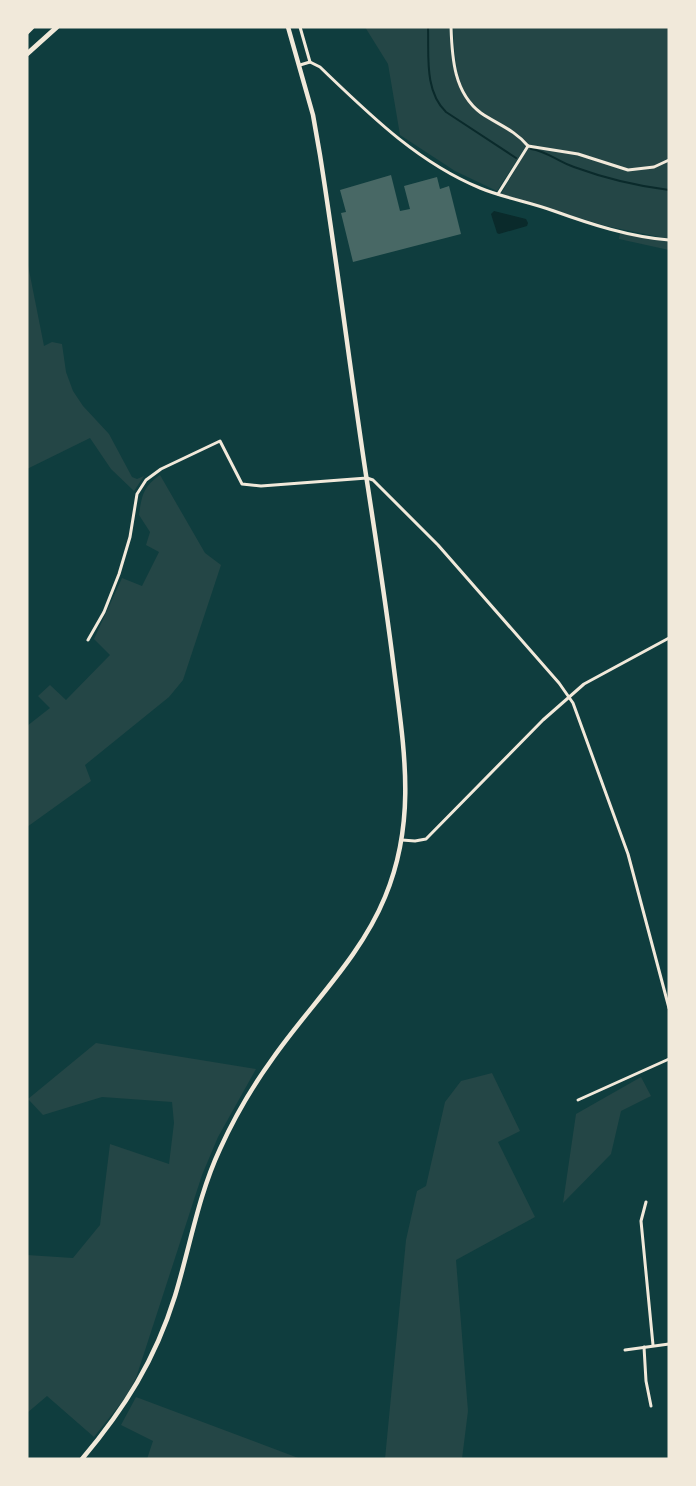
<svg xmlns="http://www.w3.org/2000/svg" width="696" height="1486" font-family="Bitter,serif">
<rect width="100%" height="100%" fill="#0f3d3e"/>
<g fill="#244646">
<path d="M365,27h84c4,43 3,69 43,94 12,7 25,13 34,25l-29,45 -42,-20 -55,-36 -12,-71z"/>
<path d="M453,27h164l2,2 2,-2h48v132l-15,7 -26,3 -50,-16 -49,-8c-11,-14 -28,-21 -42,-30 -32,-19 -32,-55 -34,-88z"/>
<path d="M528,147l50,7 50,16h14l27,-9v78l-63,-13 -105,-32z"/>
<path d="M620,233l49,8v9l-50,-11z"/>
<path d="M27,260l17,86 8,-4 10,2 4,28 7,19 10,15 26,28 23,43 5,2 7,-3 -10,15 -23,-22 -21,-31 -63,31z"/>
<path d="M160,475l45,78 16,12 -38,115 -14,17 -84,68 6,16 -64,46v-101l23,-18 -12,-12 12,-11 16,15 44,-45 -16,-16 28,-61 20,8 17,-34 -13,-7 4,-13 -11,-17c3,-20 4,-28 21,-40z"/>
<path d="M96,1043l160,26 -38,68 -16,38 -66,203 -11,20 -31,39 -47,-41 -20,17v-158l46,3 27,-33 10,-81 59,20 5,-41 -2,-21 -70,-5 -59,18 -15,-16z"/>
<path d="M492,1073l28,58 -22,11 37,75 -79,43 12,151 -6,48h-77l21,-219 11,-49 9,-5 19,-84 16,-21z"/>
<path d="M641,1077l10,19 -30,15 -10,43 -48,49 13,-89z"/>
<path d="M136,1397l165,62h-154l6,-18 -32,-16z"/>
</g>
<path fill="#0a2a2b" d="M494,211l32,8 2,4 -1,3 -28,8 -2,-1 -6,-19z"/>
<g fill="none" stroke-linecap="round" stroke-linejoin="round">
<g stroke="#0a2a2b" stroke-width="2">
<path d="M428,27c1,28 -4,64 18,85l70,46"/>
<path d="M531,149c16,2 27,13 43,18 30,11 63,19 95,23"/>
</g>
</g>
<path fill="#486865" d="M391,175l9,36 10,-2 -6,-23 33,-9 3,12 9,-3 12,48 -108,28 -12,-49 5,-1 -6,-22z"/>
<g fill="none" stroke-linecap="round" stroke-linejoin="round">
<g stroke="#f1e9da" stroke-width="3">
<path d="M300,27l10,35"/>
<path d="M451,27c1,31 3,66 30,86 16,11 34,17 47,33l-30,48"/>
<path d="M300,65l10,-3 10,5c49,47 97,95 160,121 24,10 50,14 74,23 36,13 76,26 115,29"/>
<path d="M528,146l50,8 50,16 26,-3 15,-7"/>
<path d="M88,640l16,-28 15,-38 11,-37 7,-43 9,-14 15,-11 59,-28 22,43 19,2 106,-8 6,2 65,65 121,138 14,20 55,151 41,154"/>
<path d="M402,840l13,1 11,-2 117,-119 41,-36 85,-46"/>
<path d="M578,1100l91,-41"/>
<path d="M646,1202l-5,19 12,124"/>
<path d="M644,1347l2,34 5,25"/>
<path d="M625,1350l44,-6"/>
</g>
<path stroke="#f1e9da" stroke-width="4.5" d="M82,1459c43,-51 73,-99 93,-163 15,-49 23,-100 45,-147 15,-33 32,-62 53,-91 37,-53 87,-100 112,-161 32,-77 19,-148 9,-228 -8,-65 -18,-129 -28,-194 -16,-106 -29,-213 -46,-320l-7,-40 -25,-88"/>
<g stroke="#f1e9da" stroke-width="5">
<path d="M27,32l5,-5"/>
<path d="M27,54l30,-27"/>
</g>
</g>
<rect width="696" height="1486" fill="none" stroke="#f1e9da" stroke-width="57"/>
</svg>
